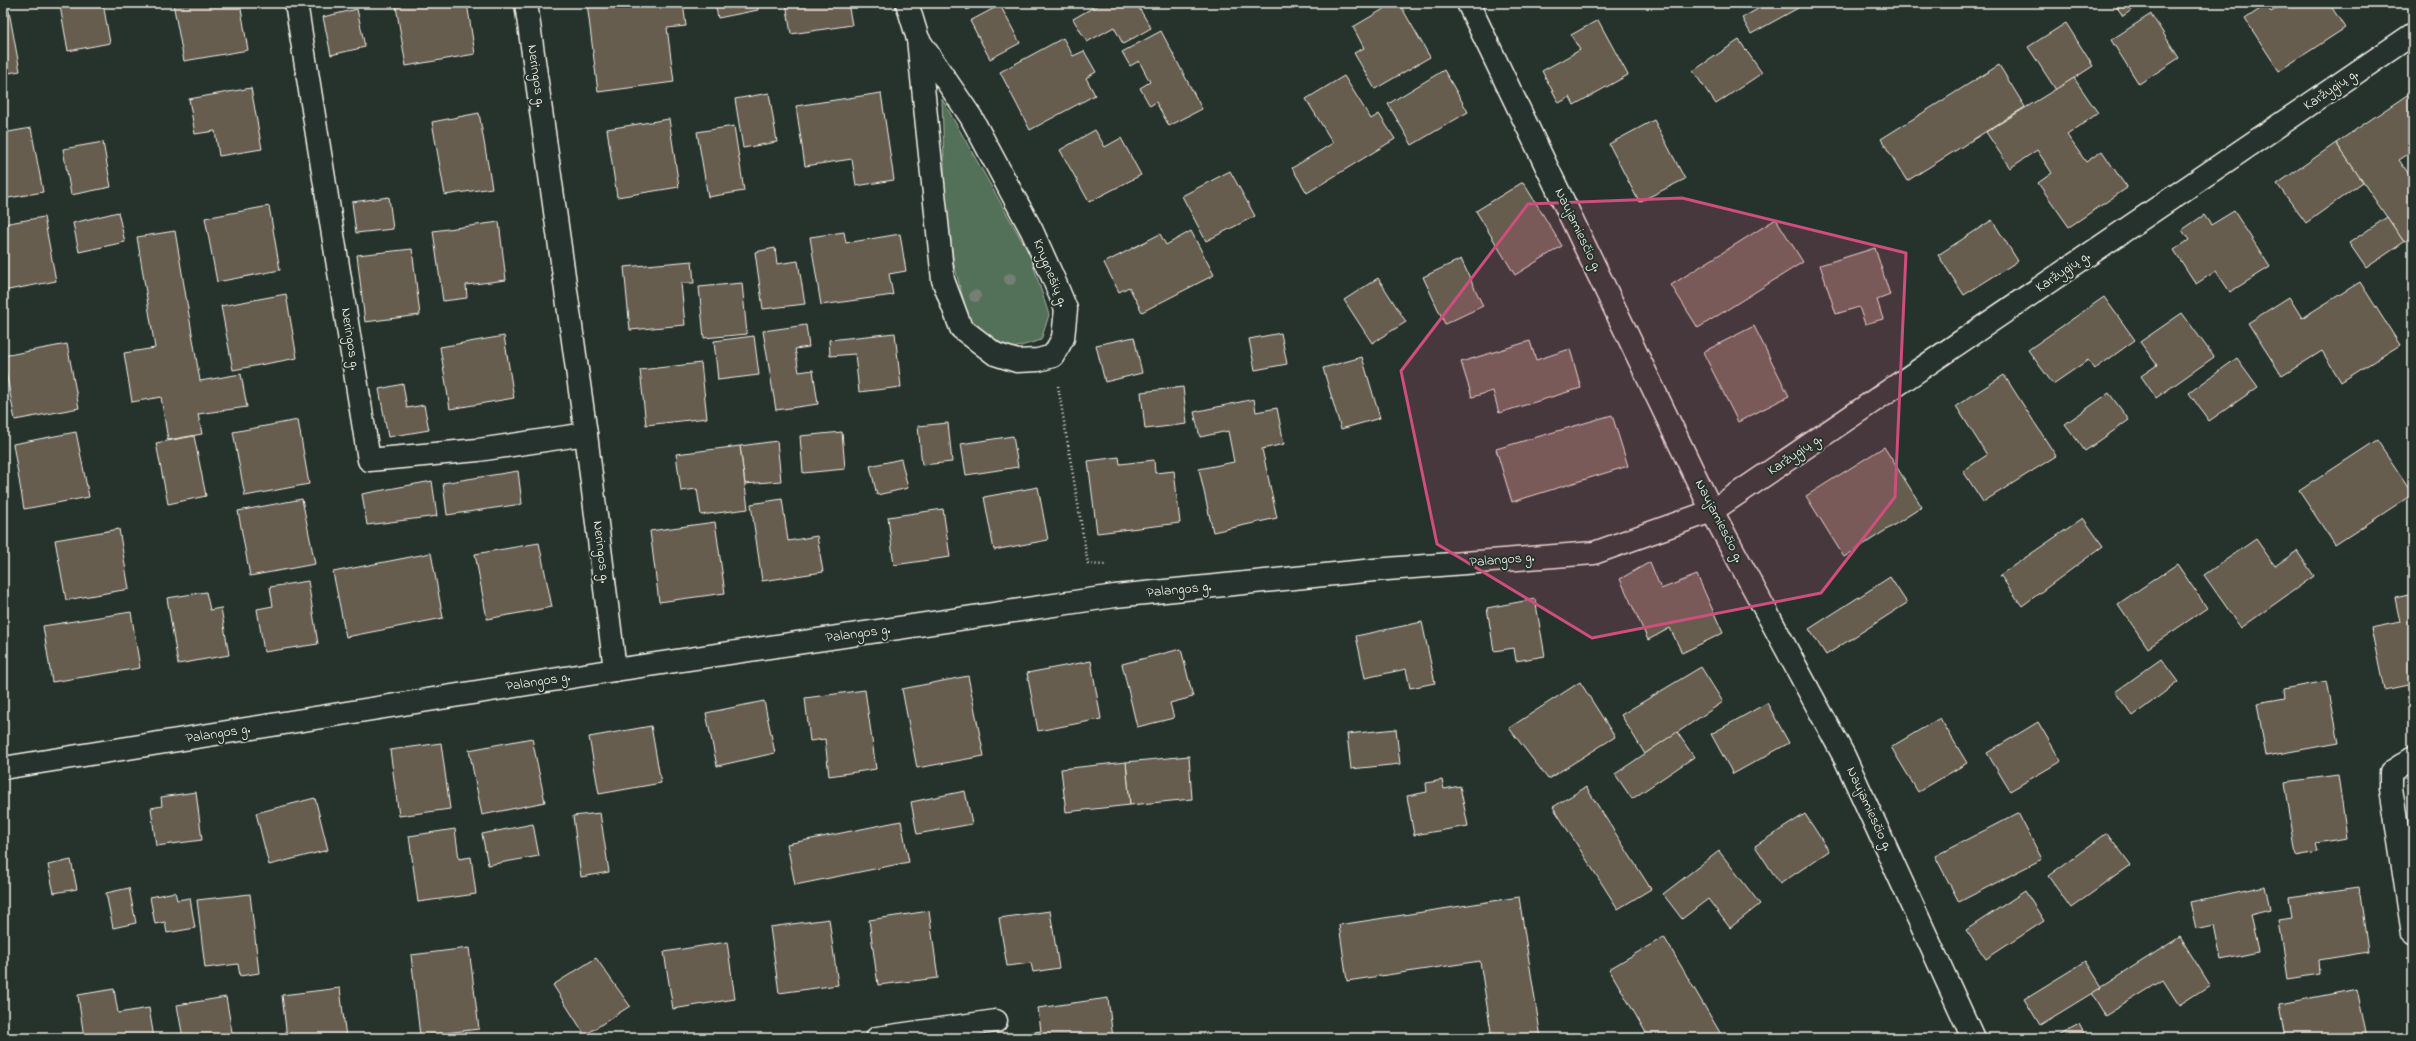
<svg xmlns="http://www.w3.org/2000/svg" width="2416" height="1041" font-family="'Indie Flower',sans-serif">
<rect width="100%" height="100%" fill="#26332d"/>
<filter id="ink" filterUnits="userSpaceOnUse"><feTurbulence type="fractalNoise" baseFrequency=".025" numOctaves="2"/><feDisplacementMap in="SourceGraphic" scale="8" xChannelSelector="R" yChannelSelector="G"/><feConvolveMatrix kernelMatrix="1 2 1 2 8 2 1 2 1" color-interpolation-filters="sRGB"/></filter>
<g filter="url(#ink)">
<path fill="#537058" stroke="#a4b0a0" d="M942,99l88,156 19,60 -8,25 -27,8 -26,-10 -20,-21 -14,-52 -9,-72z"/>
<g fill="#665d50" stroke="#f4f1e8">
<path d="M79,3h24l7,40 -42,8 -8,-45z"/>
<path d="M173,3h67l8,47 -64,11z"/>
<path d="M415,3h52l8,51 -69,12 -10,-60z"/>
<path d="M587,3h96l3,23 -19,2 7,54 -76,10z"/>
<path d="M715,3h42l1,7 -40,8z"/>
<path d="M786,3h62l4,22 -61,9z"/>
<path d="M963,3h15l-11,7z"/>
<path d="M1101,3h35l15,25 -28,16 -9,-17 -27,15 -14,-23z"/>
<path d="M1394,3h5l31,54 -55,32 -21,-36 10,-5 -11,-21z"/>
<path d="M1768,3h27l3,5 -47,26 -9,-16z"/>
<path d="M2114,3h28l-19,13z"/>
<path d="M2285,3h44l16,25 -66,43 -34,-52 21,-14 5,7z"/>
<path d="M1000,5l20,38 -30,16 -20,-38z"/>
<path d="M8,6l12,65 -17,3v-67z"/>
<path d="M357,9l8,38 -34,8 -8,-38z"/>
<path d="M2151,14l28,44 -40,26 -28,-44z"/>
<path d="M1598,20l30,55 -54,30 -4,-8 -11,6 -17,-32 38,-21 -9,-15z"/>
<path d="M2066,23l27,43 -37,24 -28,-43z"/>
<path d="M1161,31l41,78 -33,17 -13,-24 -6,4 -10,-18 10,-6 -11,-21 -9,5 -8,-14z"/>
<path d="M1063,38l10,18 11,-5 12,21 -10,6 9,17 -65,35 -30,-58z"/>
<path d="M1739,40l23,33 -46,31 -23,-33z"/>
<path d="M1999,65l26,42 -118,74 -26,-42z"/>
<path d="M1444,70l24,42 -56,33 -24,-41z"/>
<path d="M1344,76l27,43 8,-5 16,25 -88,54 -15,-25 41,-25 -27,-44z"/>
<path d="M2074,78l24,35 -31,22 19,27 16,-11 25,37 -58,39 -31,-44 14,-10 -15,-23 -27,18 -24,-36z"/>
<path d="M251,88l11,61 -43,7 -4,-25 -20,3 -6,-35z"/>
<path d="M2413,91v60l-14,9 14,20v56l-9,6 -68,-99z"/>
<path d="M769,93l8,49 -34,6 -8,-49z"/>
<path d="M881,93l13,87 -38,6 -4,-27 -47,7 -9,-60z"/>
<path d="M479,113l13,75 -47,7 -13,-73z"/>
<path d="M669,119l10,68 -62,10 -10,-68z"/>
<path d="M1654,120l31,59 -46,23 -30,-58z"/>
<path d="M734,126l10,65 -36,6 -11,-65z"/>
<path d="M31,128l12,64 -40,7v-66z"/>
<path d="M1095,130l10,17 16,-9 20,37 -52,27 -29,-52z"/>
<path d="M103,142l8,45 -40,8 -8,-46z"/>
<path d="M2336,143l27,39 -57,41 -29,-39z"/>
<path d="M1230,171l25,45 -49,25 -24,-45z"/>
<path d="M1523,182l39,64 -47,29 -39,-64z"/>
<path d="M389,197l4,32 -37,4 -4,-31z"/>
<path d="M269,206l11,64 -63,12 -12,-64z"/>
<path d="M2234,211l36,56 -40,25 -14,-21 -20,13 -22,-34 15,-10 -7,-10 22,-15 7,10z"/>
<path d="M118,212l7,30 -46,10 -6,-29z"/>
<path d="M44,217l12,64 -53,10v-67z"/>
<path d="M2387,217l17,25 -38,26 -17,-25z"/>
<path d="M1776,219l27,43 -105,66 -27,-43z"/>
<path d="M1992,220l26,41 -54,34 -26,-40z"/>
<path d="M499,222l7,58 -40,5 1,13 -24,3 -10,-70z"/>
<path d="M175,231l25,150 41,-7 6,33 -49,7 4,20 -34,6 -7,-43 -29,5 -8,-49 31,-5 -18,-111z"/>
<path d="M1191,231l23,44 -72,37 -13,-25 -10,5 -15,-29 56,-29 6,11z"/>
<path d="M844,232l2,11 54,-9 6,37 -17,3 4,21 -72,10 -11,-68z"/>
<path d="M775,248l2,16 21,-3 7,43 -42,5 -8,-57z"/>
<path d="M1875,248l15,47 -13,5 6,19 -18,5 -6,-17 -23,7 -16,-49z"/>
<path d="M412,249l8,66 -55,7 -8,-67z"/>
<path d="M1461,259l22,47 -38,18 -22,-47z"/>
<path d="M692,261l2,22h-13l4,42 -55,5 -6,-63z"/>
<path d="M1378,278l28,44 -34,21 -28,-43z"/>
<path d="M2360,282l40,63 -59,37 -19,-31 -40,25 -34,-53 41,-26 13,21z"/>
<path d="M742,283l5,51 -43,4 -5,-51z"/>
<path d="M286,294l11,64 -64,12 -12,-64z"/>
<path d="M2104,297l31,43 -40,29 -7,-9 -35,24 -25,-34z"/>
<path d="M2182,313l32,44 -58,41 -15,-22 16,-11 -17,-23z"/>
<path d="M806,325l3,22 -14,2 4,23 14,-2 5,34 -42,6 -13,-79z"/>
<path d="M1754,326l35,70 -51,26 -35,-70z"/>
<path d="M895,333l6,54 -42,5 -4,-38 -25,2 -1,-16z"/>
<path d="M1281,333l6,31 -32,6 -6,-31z"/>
<path d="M504,336l10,62 -64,11 -10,-62z"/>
<path d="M754,336l5,39 -41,5 -4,-39z"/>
<path d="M1134,337l8,36 -37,9 -9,-37z"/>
<path d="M1530,341l6,19 34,-11 11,39 -82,25 -6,-22 -21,6 -11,-35z"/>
<path d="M67,344l12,64 -64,12 -12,-64z"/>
<path d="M1362,357l18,61 -39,11 -18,-61z"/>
<path d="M2237,358l21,29 -49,34 -20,-28z"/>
<path d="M701,363l6,55 -61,7 -6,-55z"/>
<path d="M2004,375l52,81 -73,46 -20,-31 24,-16 -31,-49z"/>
<path d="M403,384l4,24 17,-3 5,25 -41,7 -9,-48z"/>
<path d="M1183,387l4,37 -42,5 -4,-37z"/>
<path d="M2109,393l20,27 -44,31 -20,-27z"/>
<path d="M1254,399l2,13 21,-4 7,36 -22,5 15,69 -64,14 -14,-63 35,-7 -6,-31 -28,6 -6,-25z"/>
<path d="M1612,415l16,51 -116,36 -16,-53z"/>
<path d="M298,420l11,64 -64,12 -12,-64z"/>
<path d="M948,423l4,39 -30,3 -4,-39z"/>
<path d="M76,432l13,65 -65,12 -11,-65z"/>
<path d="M842,432l3,37 -42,4 -3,-37z"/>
<path d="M194,436l12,60 -38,8 -12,-61z"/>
<path d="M1013,436l5,31 -52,8 -5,-31z"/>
<path d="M2377,440l36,54 -78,51 -36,-54z"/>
<path d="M777,441l4,40 -36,3 -5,-38z"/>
<path d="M740,446l8,63 -47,6 -4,-26 -16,2 -5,-37z"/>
<path d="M1884,447l38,60 -78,50 -38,-61z"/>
<path d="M1119,457l1,7 34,-4 1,13 19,-2 6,52 -83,10 -9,-72z"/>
<path d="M901,459l7,29 -31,7 -7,-29z"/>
<path d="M518,471l4,33 -75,11 -4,-32z"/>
<path d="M432,481l5,35 -70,9 -5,-31z"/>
<path d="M1038,487l10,53 -54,10 -10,-53z"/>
<path d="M302,499l13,65 -65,12 -12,-65z"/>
<path d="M782,499l6,42 29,-5 6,36 -61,9 -11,-77z"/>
<path d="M943,509l7,48 -56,8 -6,-48z"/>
<path d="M2083,518l20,28 -81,60 -22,-31z"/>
<path d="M715,522l10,71 -66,9 -9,-71z"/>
<path d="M119,529l10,60 -63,11 -11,-60z"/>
<path d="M2256,539l19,27 22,-15 17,25 -73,52 -37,-53z"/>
<path d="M539,543l13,64 -65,12 -12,-65z"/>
<path d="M431,553l12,65 -97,19 -13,-65z"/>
<path d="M1650,562l11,27 36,-14 26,58 -41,20 -12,-25 -22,12 -28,-61z"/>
<path d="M2177,564l30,44 -59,40 -30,-44z"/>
<path d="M1890,577l17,26 -81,52 -17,-26z"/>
<path d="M308,581l10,63 -54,8 -7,-43 16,-3 -3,-19z"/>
<path d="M206,592l4,18 11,-2 8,47 -51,9 -11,-66z"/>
<path d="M2413,594v90l-29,6 -13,-62 29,-6 -5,-24z"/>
<path d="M1535,599l10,57 -29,5 -2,-13 -20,3 -7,-43z"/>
<path d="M131,612l9,56 -88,14 -9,-56z"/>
<path d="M1422,622l13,61 -25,5 -4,-19 -41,9 -9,-42z"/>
<path d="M1181,649l12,48 -23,6 4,15 -37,9 -15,-63z"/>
<path d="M2161,659l17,23 -45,34 -18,-24z"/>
<path d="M1091,661l10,58 -63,12 -11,-58z"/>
<path d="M1701,667l22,35 -78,52 -24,-39z"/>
<path d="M968,676l16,80 -67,12 -15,-79z"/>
<path d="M2327,681l12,62 -73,13 -9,-53 28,-5 -1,-9z"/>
<path d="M1580,682l35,55 -67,42 -39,-51z"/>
<path d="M865,690l11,79 -47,7 -4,-37 -15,2 -5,-43z"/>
<path d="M764,701l11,52 -58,13 -11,-53z"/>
<path d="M1767,703l22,40 -56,31 -22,-40z"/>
<path d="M1940,718l27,45 -49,29 -27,-45z"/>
<path d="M2038,722l23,39 -51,30 -23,-38z"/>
<path d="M651,726l10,57 -62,11 -10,-57z"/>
<path d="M1396,729l4,35 -49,5 -4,-35z"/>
<path d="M1677,732l17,25 -62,42 -17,-25z"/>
<path d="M532,738l13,64 -63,13 -13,-65z"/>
<path d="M441,743l9,66 -51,7 -9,-66z"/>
<path d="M1189,756l3,43 -62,6 -4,-43z"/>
<path d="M1126,762l4,43 -64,7 -5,-43z"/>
<path d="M2338,775l9,63 -31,5 2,9 -22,4 -11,-74z"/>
<path d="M1442,780l2,9 16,-3 8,40 -54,9 -7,-39 20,-4 -1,-9z"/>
<path d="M1586,787l65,102 -33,20 -65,-102z"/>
<path d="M965,791l7,33 -55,10 -6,-32z"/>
<path d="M196,792l6,48 -46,6 -5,-38 11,-2 -1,-9z"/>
<path d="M315,798l13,52 -59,15 -13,-52z"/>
<path d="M600,813l9,59 -28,5 -8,-61z"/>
<path d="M2018,813l24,46 -83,43 -24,-46z"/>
<path d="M1805,814l24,37 -49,33 -25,-38z"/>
<path d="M901,821l8,41 -114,23 -8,-41z"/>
<path d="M533,824l6,32 -51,9 -6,-31z"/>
<path d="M455,829l4,30 12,-2 5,37 -58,8 -9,-66z"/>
<path d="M2107,833l24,32 -60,43 -23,-32z"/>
<path d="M1719,851l41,53 -30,24 -22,-29 -26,20 -19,-25z"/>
<path d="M71,860l6,29 -23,4 -6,-28z"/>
<path d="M2265,886l5,24 -20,5 8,37 -37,8 -7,-35 -18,4 -6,-27z"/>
<path d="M2359,887l9,65 -49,8 1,14 -32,5 -9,-59 13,-2 -3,-21z"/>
<path d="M129,888l7,35 -23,5 -7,-35z"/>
<path d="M2025,891l19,30 -58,38 -20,-29z"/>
<path d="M175,892l2,8 13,-2 5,30 -28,5 -2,-11 -10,2 -5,-27z"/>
<path d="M250,894l9,79 -19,3 -2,-12 -33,4 -8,-68z"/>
<path d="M1519,897l22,141h-49l-12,-77 -133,20 -8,-56z"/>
<path d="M929,911l9,67 -60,7 -9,-65z"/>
<path d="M1050,911l9,57 -26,4 -2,-9 -24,3 -8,-48z"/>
<path d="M829,919l9,66 -59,8 -9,-66z"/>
<path d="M1664,937l58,99 -3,2h-70l-40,-69z"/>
<path d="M2180,937l30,48 -31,20 -16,-25 -58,36 -14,-23z"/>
<path d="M727,942l8,57 -62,10 -9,-57z"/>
<path d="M469,948l10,81 -59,7 -9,-81z"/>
<path d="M596,958l34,48 -45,29 -32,-50z"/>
<path d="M2086,961l16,26 -62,38 -16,-26z"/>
<path d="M340,988l6,50h-59l-5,-43z"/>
<path d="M114,989l4,24 31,-5 5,30h-70l-6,-43z"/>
<path d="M2357,989l10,49h-81l-6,-34z"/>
<path d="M226,997l7,41h-50l-6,-33z"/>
<path d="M1108,998l5,40h-107l-1,-2 36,-5 -3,-23z"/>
<path d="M2079,1025l7,13h-31z"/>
</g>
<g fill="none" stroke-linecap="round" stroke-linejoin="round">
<g stroke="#f4f1e8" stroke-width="25">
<g id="minor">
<path d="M296,3l73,457 109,-10 108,-16"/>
<path d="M526,3l60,431 29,236"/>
<path d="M907,3l11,36"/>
<path d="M1468,3l244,508 132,245 129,282"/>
<path d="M918,39l53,78 61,114 22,49 12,29 -3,29 -10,18 -15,4 -21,1 -22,-7 -34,-26 -18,-48z"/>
<path d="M2413,758l-22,14v16l22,146"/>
<path d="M3,768l612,-98 500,-74 259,-26 220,-17 118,-42 701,-477"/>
<path d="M877,1038l119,-17"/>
</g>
</g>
<path stroke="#f4f1e8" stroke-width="2.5" stroke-dasharray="1 3" stroke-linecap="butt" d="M1058,386l30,178 19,1"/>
<use href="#minor" stroke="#26332d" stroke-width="22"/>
</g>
<g fill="#747f74">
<circle cx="1010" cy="279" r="6"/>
<circle cx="975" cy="296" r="6"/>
</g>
</g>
<path fill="#ce4e7e" fill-opacity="0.2" stroke="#ce4e7e" stroke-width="3" stroke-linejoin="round" d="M1682,198l224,55 -11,244 -74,96 -229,45 -155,-94 -36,-173 127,-167z"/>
<g text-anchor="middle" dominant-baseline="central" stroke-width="4" stroke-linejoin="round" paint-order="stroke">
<g font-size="14" fill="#f4f1e8" stroke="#26332d">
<text transform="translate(536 76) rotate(82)">Neringos g.</text>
<text transform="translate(2331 90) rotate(-34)">Karžygių g.</text>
<text transform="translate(1578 230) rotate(64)">Naujamiesčio g.</text>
<text transform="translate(2063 272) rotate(-34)">Karžygių g.</text>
<text transform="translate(1050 273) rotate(68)">Knygnešių g.</text>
<text transform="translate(350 339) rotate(81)">Neringos g.</text>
<text transform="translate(1795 455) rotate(-34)">Karžygių g.</text>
<text transform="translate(1719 521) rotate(63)">Naujamiesčio g.</text>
<text transform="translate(601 552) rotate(83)">Neringos g.</text>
<text transform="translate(1502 560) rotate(-5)">Palangos g.</text>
<text transform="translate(1179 590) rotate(-6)">Palangos g.</text>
<text transform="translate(858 634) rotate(-8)">Palangos g.</text>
<text transform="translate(538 682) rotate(-9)">Palangos g.</text>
<text transform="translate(218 734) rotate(-9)">Palangos g.</text>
<text transform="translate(1869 809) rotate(65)">Naujamiesčio g.</text>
</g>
</g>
<rect width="2416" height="1041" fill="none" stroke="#26332d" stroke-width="16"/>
<rect x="8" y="8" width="2400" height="1025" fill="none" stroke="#f4f1e8" stroke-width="1.5" filter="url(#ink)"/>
</svg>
